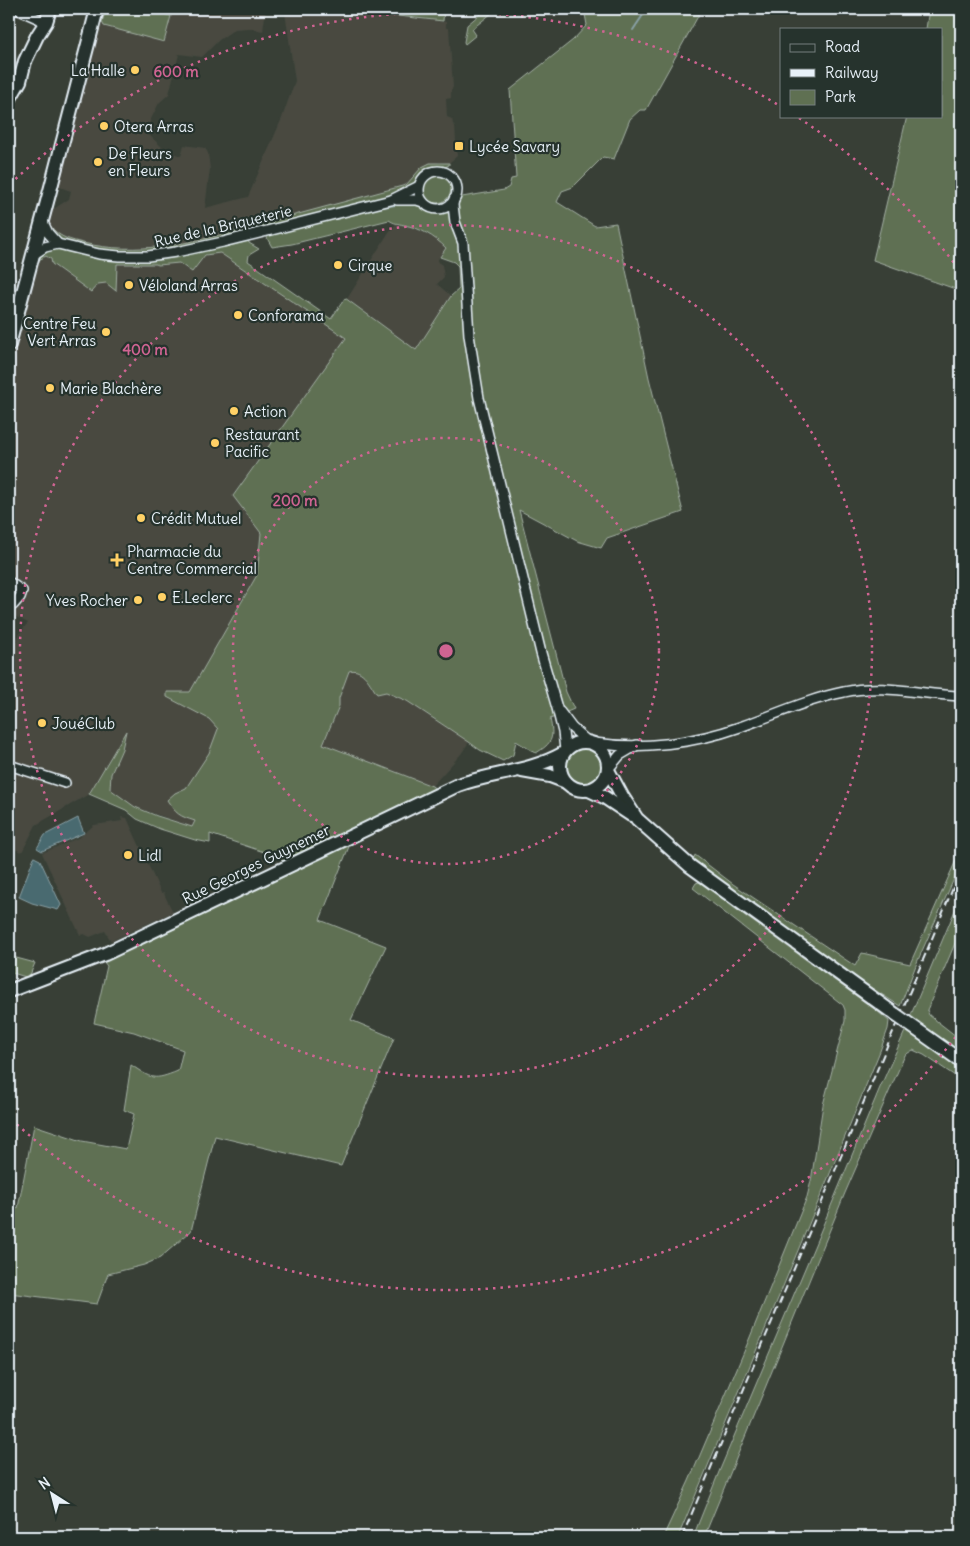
<svg xmlns="http://www.w3.org/2000/svg" width="970" height="1546" font-family="Delius,sans-serif">
<rect width="100%" height="100%" fill="#383f36"/>
<filter id="ink" filterUnits="userSpaceOnUse"><feTurbulence type="fractalNoise" baseFrequency=".02" numOctaves="2"/><feDisplacementMap in="SourceGraphic" scale="10" xChannelSelector="R" yChannelSelector="G"/><feConvolveMatrix kernelMatrix="1 2 1 2 8 2 1 2 1" color-interpolation-filters="sRGB"/></filter>
<g filter="url(#ink)">
<g fill="#484a41">
<path d="M94,9h172l-3,22 -15,-3 -13,1 -16,11 -17,17 -23,-3 -10,40 -10,9 -8,16 -3,15 17,16 16,6 3,-11 21,3 3,5 2,16 -5,39 43,-11 34,-79 13,-37 -10,-69h7l13,-3h29l112,13v6h3l4,59 -2,4v7l-5,1 1,18 5,2 1,5 2,2 2,30 -8,7 -10,-1 -25,13 -8,10 -72,21 -160,40 -49,3 -32,-4 -22,-5 -13,-5 -5,-4 -5,-9 4,-12 17,-11 2,-8 -23,-8z"/>
<path d="M396,224h7l20,8 14,7 9,9 -9,13 5,4 2,12 -7,7 14,12 -35,54 -69,-51 42,-67z"/>
<path d="M220,253l127,85 -114,157 28,38 -4,42 -67,117 41,45 -39,90 -57,-20 -25,-18 1,-15 11,-25 3,-16 -36,61 -53,31 -14,27 -13,-5v-190l12,-26 7,-8 -19,-10v-282l19,-70h11l7,-5 5,3 1,5 39,28 7,-9h8l10,7 1,-27 39,1 2,1 21,-2 13,9 13,-17z"/>
<path d="M355,669l6,2 16,23 9,-2 21,9 62,41 -8,12 -29,32 -109,-42 16,-38v-8l10,-27z"/>
<path d="M121,817l6,1 34,75 3,-1 1,4 8,16 -62,29 -6,-10 -15,6 -6,-3 -4,1 -38,-82 38,-16 14,-12 28,-4z"/>
</g>
<g fill="#5f7052" stroke="#a4b0a5">
<path d="M106,9h37l28,7 -7,26 -60,-16 -2,-4z"/>
<path d="M334,9h110l-1,12z"/>
<path d="M486,9h11l-25,20 4,6 -11,9 -1,-2 3,-17z"/>
<path d="M584,9h118l-56,101h-6l-10,9 -16,40 -11,-2 -30,30 -11,4 -5,11 38,24 21,-3 33,155 34,134 -76,26 -6,10 -24,-7 -58,-31 47,182 8,17 -24,10c4,18 3,24 -14,34l-20,-12 -3,14 -10,6 -23,-11 -11,-8 -62,-41 -21,-9 -9,2c-7,-10 -14,-27 -28,-23l-10,27v8l-16,38 109,42 5,4 -87,54 -30,76 66,26 -35,74 43,18 -53,128 -126,-30 -24,95 -31,27 -16,7 -36,9 -11,30 -88,-11v-86l9,1 16,-83 48,16 44,8 8,-35 -10,-4 7,-45c21,14 22,16 47,6l5,-21 -49,-18 -40,-9 13,-57 -7,-9 189,-91 -9,-8 -10,-4 -60,-20v9l-15,-3 -35,-11 -23,-10 -11,-9 -37,-16 37,-63 -4,18 -11,25 -1,15 25,18 22,9 35,11 3,-6c-16,-5 -19,-7 -28,-21l8,-7 11,-5 23,-35 9,-24 -9,-10 -42,-22v-5h23l67,-117 4,-42 -28,-37 113,-158 -126,-85 -15,2 -13,17 -13,-9 -21,2 -2,-1h-39l-1,27 -10,-8 -8,1 -7,8 -39,-28 -1,-5 -5,-3 -9,5 -4,-6 25,-11 -12,-16 2,-6c9,15 19,17 35,21 55,13 107,0 160,-14l4,6 2,8 10,6 -10,6 -1,6 83,58 14,-21 71,52 35,-54 8,-7 -1,-23 -4,-4 -14,-5 6,-9c-12,-12 -26,-20 -42,-23 -7,-2 -9,-1 -15,-5l-97,24 -20,3 -5,-9 1,-6 112,-27 20,-3h23l6,5 12,1 4,2 10,11 4,-6 -1,-13 4,-5 42,-7 5,-3 2,-8 5,-1 -6,-88 63,-50 14,-15z"/>
<path d="M929,9h32v282l-88,-31 34,-144h34v-87h-15z"/>
<path d="M430,163h19v2l-6,3h-12l-10,6 -11,14 -15,5 -16,6 -117,29 -6,1 -2,-3 152,-41 16,-18z"/>
<circle cx="437" cy="189" r="14"/>
<circle cx="584" cy="765" r="19"/>
<path d="M961,849v14l-43,97 -18,46 -55,-35 -152,-111 2,-5 38,29 122,82 7,-13 48,11z"/>
<path d="M702,881l31,26 144,104 12,10 -1,8 -8,22c-66,163 -134,324 -202,486h-15l26,-56 57,-134 61,-150 4,-16 12,-76 22,-84v-11l-2,-5 -150,-117 3,-5z"/>
<path d="M961,896v33l-34,81 2,5 32,25v14l-51,-37z"/>
<path d="M9,956l26,7 -5,12 -4,2 -17,-5z"/>
<path d="M906,1029l55,38v13l-37,-25 -11,-5 -8,5 -60,138 -141,344h-11l26,-65 95,-225 65,-157z"/>
</g>
<g fill="#496a70" stroke="#89a0a6">
<path d="M78,818l6,15 -42,18 -5,-3 8,-13z"/>
<path d="M34,857l6,3 21,45 -3,5 -26,-7 -13,-6z"/>
</g>
<g fill="none" stroke-linecap="round" stroke-linejoin="round">
<g stroke="#89a0a6" stroke-width="2">
<path d="M633,30l14,-21"/>
<path d="M377,208l24,-4"/>
<path d="M150,260l19,-2 33,-7"/>
</g>
<g stroke="#e8f1f8" stroke-width="12">
<g id="street">
<path d="M17,9l29,13"/>
<circle cx="438" cy="190" r="19"/>
<path d="M454,199l-1,6 2,17 8,21 6,92 10,63 62,255 16,55 6,24 2,18"/>
<path d="M397,200h20l6,2"/>
<path d="M42,220l6,13 10,11"/>
<path d="M33,255l12,-8 13,-3 41,10 20,2h29l28,-4 47,-10 168,-42 28,-14"/>
<path d="M9,582l13,9 -2,6 -7,8h-4"/>
<path d="M560,712l12,16 15,13"/>
<path d="M594,743c48,7 101,0 146,-16 34,-12 69,-28 104,-35 39,-9 78,3 117,4"/>
<path d="M9,765l56,18"/>
<path d="M609,768l11,-13 17,-10"/>
</g>
</g>
<g stroke="#e8f1f8" stroke-width="16">
<g id="secondary">
<path d="M9,100l11,-19 5,-20 12,-25 9,-14 4,-13"/>
<path d="M9,345l43,-162 45,-174"/>
<circle cx="584" cy="766" r="24"/>
<path d="M608,770l14,26 15,23 53,47 206,149"/>
<path d="M522,771l28,5 16,6"/>
<path d="M589,790l15,7 27,18"/>
<path d="M9,991l96,-37 353,-169c34,-12 72,-13 104,-31"/>
<path d="M906,1022l55,39"/>
</g>
</g>
<use href="#street" stroke="#26332d" stroke-width="9"/>
<use href="#secondary" stroke="#26332d" stroke-width="12"/>
<path stroke="#e8f1f8" stroke-width="2" stroke-dasharray="8 4" stroke-linecap="butt" d="M682,1537l279,-668"/>
<g stroke="#e8f1f8" stroke-width="16" stroke-linecap="butt">
<path id="secondary-bridge" d="M896,1015l10,7"/>
</g>
<use href="#secondary-bridge" stroke="#26332d" stroke-width="12"/>
</g>
</g>
<g fill="none" stroke="#cf6492" stroke-width="2.5" stroke-dasharray="2.5 5">
<circle cx="446" cy="651" r="213"/>
<circle cx="446" cy="651" r="426"/>
<path d="M960 1031A639 639 0 0 1 10 1118M10 184A639 639 0 0 1 780 106M799 118A639 639 0 0 1 960 271"/>
</g>
<g fill="#ffd166" stroke="#26332d" stroke-width="2">
<circle cx="135" cy="70" r="5"/>
<circle cx="104" cy="126" r="5"/>
<rect x="454" y="141" width="10" height="10" rx="2.5"/>
<circle cx="98" cy="162" r="5"/>
<circle cx="338" cy="265" r="5"/>
<circle cx="129" cy="285" r="5"/>
<circle cx="238" cy="315" r="5"/>
<circle cx="106" cy="332" r="5"/>
<circle cx="50" cy="388" r="5"/>
<circle cx="234" cy="411" r="5"/>
<circle cx="215" cy="443" r="5"/>
<circle cx="141" cy="518" r="5"/>
<path d="M114.5 552.5h5v5h5v5h-5v5h-5v-5h-5v-5h5z"/>
<circle cx="162" cy="597" r="5"/>
<circle cx="138" cy="600" r="5"/>
<circle cx="42" cy="723" r="5"/>
<circle cx="128" cy="855" r="5"/>
</g>
<g text-anchor="middle" dominant-baseline="central" stroke-width="4.5" stroke-linejoin="round" paint-order="stroke">
<g font-size="15" fill="#e8f1f8" stroke="#26332d" text-anchor="start">
<text x="125" y="70" text-anchor="end">La Halle</text>
<text x="114" y="126">Otera Arras</text>
<text x="469" y="146">Lycée Savary</text>
<text x="108" y="153">De Fleurs<tspan x="108" dy="17">en Fleurs</tspan></text>
<text x="348" y="265">Cirque</text>
<text x="139" y="285">Véloland Arras</text>
<text x="248" y="315">Conforama</text>
<text x="96" y="323" text-anchor="end">Centre Feu<tspan x="96" dy="17">Vert Arras</tspan></text>
<text x="60" y="388">Marie Blachère</text>
<text x="244" y="411">Action</text>
<text x="225" y="434">Restaurant<tspan x="225" dy="17">Pacific</tspan></text>
<text x="151" y="518">Crédit Mutuel</text>
<text x="127" y="551">Pharmacie du<tspan x="127" dy="17">Centre Commercial</tspan></text>
<text x="172" y="597">E.Leclerc</text>
<text x="128" y="600" text-anchor="end">Yves Rocher</text>
<text x="52" y="723">JouéClub</text>
<text x="138" y="855">Lidl</text>
</g>
<g font-size="15" fill="#e8f1f8" stroke="#26332d">
<text transform="translate(223 226) rotate(-13)">Rue de la Briqueterie</text>
<text transform="translate(256 864) rotate(-26)">Rue Georges Guynemer</text>
</g>
</g>
<circle cx="446" cy="651" r="8" fill="#cf6492" stroke="#26332d" stroke-width="2.5"/>
<g font-size="15" text-anchor="middle" font-weight="bold" fill="#cf6492" stroke="#26332d" stroke-width="4.5" stroke-linejoin="round" paint-order="stroke">
<text x="176" y="77">600 m</text>
<text x="145" y="355">400 m</text>
<text x="295" y="506">200 m</text>
</g>
<rect width="970" height="1546" fill="none" stroke="#26332d" stroke-width="30"/>
<rect x="15" y="15" width="940" height="1516" fill="none" stroke="#e8f1f8" stroke-width="2" filter="url(#ink)"/>
<rect x="780" y="28" width="162" height="90" fill="#26332d" stroke="#747f7e"/>
<rect x="790" y="44" width="25" height="8" fill="#26332d" stroke="#747f7e"/>
<text x="825" y="52" font-size="15" fill="#e8f1f8">Road</text>
<rect x="790" y="69" width="25" height="8" fill="#e8f1f8" stroke="#747f7e"/>
<text x="825" y="78" font-size="15" fill="#e8f1f8">Railway</text>
<rect x="790" y="90" width="25" height="15" fill="#5f7052" stroke="#747f7e"/>
<text x="825" y="102" font-size="15" fill="#e8f1f8">Park</text>
<g transform="translate(52 1494) rotate(324)" stroke="#26332d" stroke-width="4" paint-order="stroke">
<path d="M0-4L9 19L0 12L-9 19Z" fill="#e8f1f8"/>
<text y="-8" font-size="14" font-weight="bold" text-anchor="middle" fill="#e8f1f8">N</text>
</g>
</svg>
